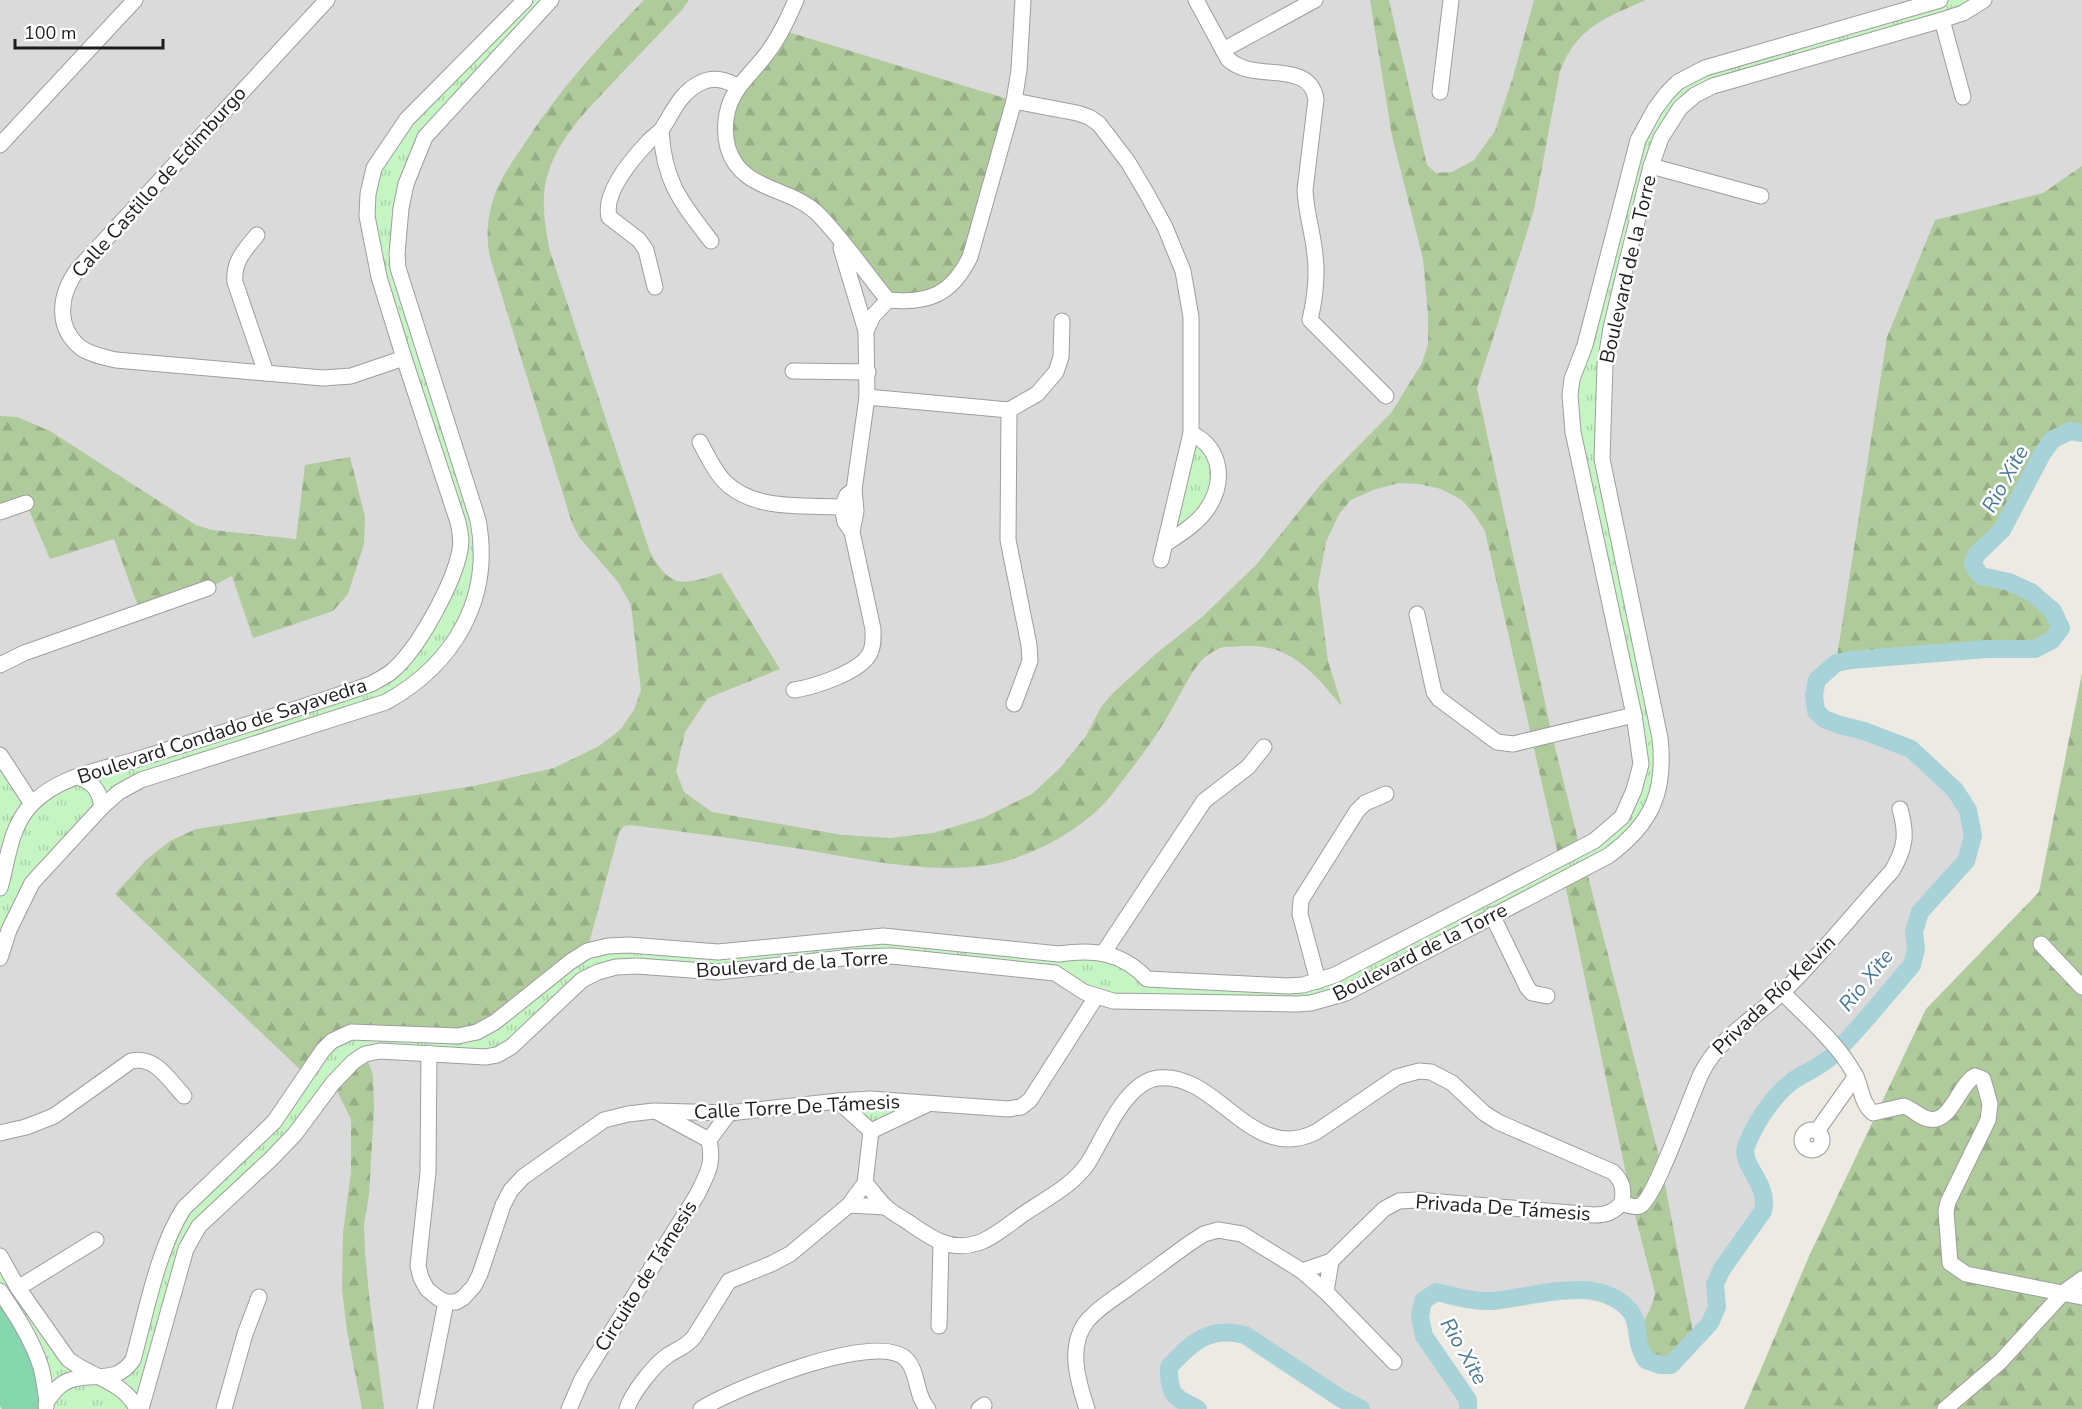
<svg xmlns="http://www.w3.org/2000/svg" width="2082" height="1409" font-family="'Nunito Sans',sans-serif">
<defs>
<pattern id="forest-firs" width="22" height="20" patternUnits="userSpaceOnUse" patternTransform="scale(1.5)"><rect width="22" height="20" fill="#afca9b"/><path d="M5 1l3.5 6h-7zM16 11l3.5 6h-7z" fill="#96ad85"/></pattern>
<pattern id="park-tufts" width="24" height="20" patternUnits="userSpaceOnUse" patternTransform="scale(1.5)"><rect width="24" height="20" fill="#c5f5c3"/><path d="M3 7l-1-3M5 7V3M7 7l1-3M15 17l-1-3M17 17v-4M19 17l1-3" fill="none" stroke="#a9d2a7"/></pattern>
</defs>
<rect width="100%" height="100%" fill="#ede9e3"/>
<path fill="#dbdada" d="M0,0h2082v433l-12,-2 -18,9 -10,14 -40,76 -26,24 -3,11 8,11 28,6 22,10 22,19 8,17 -9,12 -17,9h-48l-136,11 -15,3 -19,17 -3,15 2,16 9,8 15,6 24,6 47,18 44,41 13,20 5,26 -7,25 -46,51 -6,20 2,17 -4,16 -81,92 -40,25 -34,39 -12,30 6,18 10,16 4,16 -2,10 -41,58 -7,15 2,23 -7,16 -39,42h-11l-14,-5 -7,-14 -1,-15 -7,-18 -19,-18 -43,-6 -79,12 -24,-2 -30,-7 -13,9 -3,16 4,19 44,64v9h-107l-21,-11 -95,-63 -16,-4 -18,2 -25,15 -17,19v20l11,13 18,9h-1198z"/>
<g fill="url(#forest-firs)">
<path d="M644,0h45l-7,10c-21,22 -43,45 -64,67 -28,30 -57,57 -70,96 -8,25 -3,54 2,78l100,301c21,38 33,33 71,21l59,96 -72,29 -23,34 -9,39 8,21 28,20 130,23 48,3 43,-5 50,-15 49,-24 28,-26 26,-32 15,-29 12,-14 45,-41 43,-34 55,-53 65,-81 70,-71 31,-50 6,-19v-30l-5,-55 -31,-123 -22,-136h19l38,165 9,8 16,-1 22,-12 21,-29 18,-54 21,-77h112c-41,18 -69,27 -86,71l-26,139 -57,178 75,347 28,113 -21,11 -74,-328 -11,-17 -12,-14 -21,-11 -22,-5 -20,-1 -26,7 -22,10 -12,14 -13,28 -8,43 10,76 14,45c-29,-33 -50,-63 -100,-60 -7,1 -16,0 -22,2 -6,3 -15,8 -19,13 -11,12 -25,42 -35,58 -15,26 -35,50 -53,74 -27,36 -87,68 -132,73 -59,7 -122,-7 -180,-17 -57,-9 -113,-17 -171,-24l-6,1 -5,6 -32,119 -92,71 -188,54 -192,-182 31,-34 24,-19 26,-12 278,-43 80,-18 45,-22 21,-16 14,-20 7,-20 -10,-85 -13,-23 -39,-45 -7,-14 -82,-266c-5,-23 -2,-46 7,-68 7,-15 17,-30 26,-43 34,-54 77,-101 121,-146z"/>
<path d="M782,30l232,71 -44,156 -20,30 -62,13 -69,-85 -76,-41 -17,-54z"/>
<path d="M2082,166v267l-12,-2 -18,9 -10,14 -40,76 -26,24 -3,11 8,11 28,6 22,10 22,19 8,17 -9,12 -17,9h-48l-136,11 -15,3 51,-326 48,-117 108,-27z"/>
<path d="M0,416l17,1 33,14 146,94 16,5 84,9 9,-74 45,-8 15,60 -1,27 -16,50 -15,17 -80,27 -21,-62 -24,12 -68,24 -26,-73 -64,20 -24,-56 -26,9z"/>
<path d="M2082,673v736h-338l66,-155 116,-245 113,-117z"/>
<path d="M1586,868l76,300 32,170 -23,27h-11l-14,-5c-17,-36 3,-34 9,-67l-22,-86 -69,-328z"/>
<path d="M365,1054l8,21 1,34 -5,86 -5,30 1,27 4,43 15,114h-22l-15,-78 -5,-42 1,-56 8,-61v-53l-18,-36z"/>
</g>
<g fill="url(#park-tufts)">
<path d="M525,0h26l-126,137 -28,117 81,266 -10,96 -59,73 -268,91 -109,103 -32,76v-204l31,48 13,-8 304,-103 58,-36 54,-105 -93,-335 18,-67z"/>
<path d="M1940,0h44l-271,86 -43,34 -59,208 -9,131 59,322 -36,62 -297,156 -203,2 -70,-28 -163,-17 -294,16 -101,83 -132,-1 -166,172 -59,183h-140v-153l46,73 53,49 27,-7 48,-148 100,-101 58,-81 145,-9 111,-81h110l167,-14 217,14 66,28 155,6 305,-154 33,-67 -70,-350 61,-254 46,-78z"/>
<path d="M1191,433l24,22 -4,47 -46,42z"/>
<path d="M838,1101l92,2 -59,28z"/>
</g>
<path fill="#86d7ae" d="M0,1291l25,38 20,80h-43l-2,-3z"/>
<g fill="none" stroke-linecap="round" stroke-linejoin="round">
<g stroke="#a7d3d8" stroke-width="18">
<path d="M1198,1409c-25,-12 -29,-14 -29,-42 23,-25 40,-41 76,-32l95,63 21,11"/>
<path d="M1468,1409v-9l-44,-64 -4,-19 3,-16 13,-9c18,4 36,10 55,9 42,-3 108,-29 140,11 8,11 5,24 9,35 1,4 4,9 6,13l14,5h11l39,-42 7,-16 -2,-23 7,-15 41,-58c7,-27 -23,-46 -17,-64 8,-23 28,-53 48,-67 12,-8 28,-14 39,-25 28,-28 53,-60 79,-90l4,-16 -2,-17 6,-20 46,-51 7,-25 -5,-26 -13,-20 -44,-41 -47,-18 -24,-6 -16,-6 -8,-8 -2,-16 3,-15 19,-17 15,-3 136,-11h48l17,-9 9,-12 -8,-17 -22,-19 -22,-10 -28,-6 -8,-11 3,-10 26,-25 40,-76 10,-14 18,-9 12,2"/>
</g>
<g stroke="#9e9e9e" stroke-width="17">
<g id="minor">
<path d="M327,0l-249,269c-18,24 -24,57 3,79 10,7 23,9 35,12l207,18 28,-2 53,-18"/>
<path d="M796,0c-8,18 -16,36 -28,52 -12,17 -30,31 -38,51 -5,14 -6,31 -2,45 13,44 63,38 91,67 25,26 46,57 69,85 41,4 64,-6 82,-43l44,-156 5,-31 4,-70"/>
<path d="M1196,0l32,59c26,25 81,-1 88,40l-11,91c1,23 8,43 10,65 3,23 0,43 -5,65l76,76"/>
<path d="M1942,20l21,77"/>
<path d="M1223,50l92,-50"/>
<path d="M1440,92l11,-92"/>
<path d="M1014,101l63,12 12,4 10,7 29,38 19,32 18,33 18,44 8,46v116l-30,127"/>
<path d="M661,131c3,51 20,71 50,110"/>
<path d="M0,145l135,-145"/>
<path d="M1651,166l110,30"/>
<path d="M257,235c-12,15 -24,26 -22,47l31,91"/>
<path d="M841,248l25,83"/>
<path d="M655,287l-9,-37 -7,-10 -30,-23c-6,-24 23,-58 39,-75 4,-5 10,-8 14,-13 11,-17 18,-36 38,-46 14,-7 26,-3 39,4"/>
<path d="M793,371l75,1"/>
<path d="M867,397l142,13 28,-16 19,-22 5,-15 1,-36"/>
<path d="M1009,410l-1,130 21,105 1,16 -16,43"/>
<path d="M700,442c7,13 14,29 25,40 29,29 79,23 117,25"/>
<path d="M0,512l26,-9"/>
<path d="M852,532l4,-21 -2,-21 13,-93 -1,-66 7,-15 15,-16"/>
<path d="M1165,544c14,-9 30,-19 40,-32 21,-28 18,-63 -14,-79"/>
<path d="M1417,614l17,78 5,7 58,43 16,2 121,-29"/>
<path d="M0,665l24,-12 184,-65"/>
<path d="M794,690c20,-3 67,-18 76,-37 4,-7 3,-16 3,-24l-21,-97 -7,-10 -3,-15 5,-12 7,-5"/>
<path d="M0,755l32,49"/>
<path d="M78,777c16,6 21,13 24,30"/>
<path d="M0,888c8,-28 10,-62 32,-84 28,-30 76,-35 113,-47 75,-24 151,-47 226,-73 7,-4 15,-8 20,-12 27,-22 63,-89 69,-122 2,-10 0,-19 -2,-28l-54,-164 -25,-81 -12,-61 1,-22 6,-26 33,-49 118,-119"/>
<path d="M1492,915l35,72 5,6 15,3"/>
<path d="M2041,944l41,43"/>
<path d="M1104,952l100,-151 44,-34 16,-20"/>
<path d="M0,958l9,-28 23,-47 70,-76 17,-15 22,-12 245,-78c68,-38 107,-103 92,-182l-80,-252 -1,-14 4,-46 5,-24 19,-47 126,-137"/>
<path d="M1318,981l-18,-67 1,-14 56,-89 8,-8 21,-9"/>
<path d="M1783,993c24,25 55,50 72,82 7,13 6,28 18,38l31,-7c9,3 16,12 25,13 22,5 30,-35 46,-43l8,3 7,25 -2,16 -40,82 -2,9 4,52 16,11 116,23"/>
<path d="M429,1053l-1,119 -10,94 3,12 6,11 11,9 8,4h10l7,-4 11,-12 6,-12 23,-69 8,-15 12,-13 81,-57 24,-6 26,-3 75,2 109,-12 32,-2 138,10 13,-2 9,-7 66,-103"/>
<path d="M838,1101l33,30"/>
<path d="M659,1113l50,27"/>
<circle cx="1812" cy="1140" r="10"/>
<path d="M871,1131l57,-27"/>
<path d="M1817,1131l39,-55"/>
<path d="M0,1133l26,-6 28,-11 77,-55c25,-5 37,18 53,35"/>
<path d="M709,1140l20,-27"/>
<path d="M865,1183c7,7 13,17 21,24 6,6 15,10 22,15 23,16 42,30 70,21 16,-5 36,-23 50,-32 21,-14 45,-26 60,-48 16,-25 37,-81 70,-85 59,-7 93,87 158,54l81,-55 22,-6 12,1 21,11 32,30 14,9 115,50c10,10 11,17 9,31"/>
<path d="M1622,1203c5,2 12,5 18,3 15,-7 51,-111 61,-132 19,-39 57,-57 87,-87 37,-37 69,-78 104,-116 14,-24 15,-37 8,-62"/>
<path d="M849,1205l36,2"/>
<path d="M0,1256l18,32 50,71c22,18 56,22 69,50"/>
<path d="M1302,1271l29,-10 53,-52 15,-8 19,-1 176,15c13,0 19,-3 28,-12"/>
<path d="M18,1288l78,-48"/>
<path d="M0,1291c16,24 32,48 41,76 3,11 4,23 6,34l-1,5"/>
<path d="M1326,1292l5,-31"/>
<path d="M939,1326l2,-82"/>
<path d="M47,1401c6,-8 11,-16 21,-20 24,-11 46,6 65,-21 13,-47 25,-112 51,-152l90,-86 49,-72 9,-9 19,-9 107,4 19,-4 18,-10 75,-60 17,-11 21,-5 21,-1 89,7 165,-16 176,18c35,-5 63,-2 88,25l141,7 15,-1 32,-10 259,-134 28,-24 12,-27 7,-26 -7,-49 -61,-283 -3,-37 2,-16 13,-34 53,-205 17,-31 12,-16 11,-11 27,-14 235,-68"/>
<path d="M141,1409l45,-160 13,-23 72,-67 24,-25 38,-51 20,-21 12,-8 15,-3 105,6 12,-2 14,-8 71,-67 16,-8 18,-5 21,-1 81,6 134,-15 40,-1 163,17 29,19 29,9 184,3 14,-1 35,-10 262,-137c44,-32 58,-64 52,-118l-58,-279 3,-94 6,-37 16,-67 24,-95 10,-28 19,-30 15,-13 18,-9 229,-66 21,-7 21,-13"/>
<path d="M224,1409l21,-75 14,-37"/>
<path d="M425,1409l21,-107"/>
<path d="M569,1409l13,-30 115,-184c11,-22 17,-31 12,-55"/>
<path d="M627,1409c4,-15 27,-44 40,-53 10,-7 19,-9 27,-19l35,-56 42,-17 19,-10 59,-49 16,-22 6,-52"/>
<path d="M701,1409c32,-20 175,-79 205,-50 13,13 9,37 22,50"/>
<path d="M979,1409l5,-4"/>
<path d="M1087,1409c-9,-27 -20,-63 0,-88 11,-13 26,-22 40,-32 21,-15 42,-31 63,-46l14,-9 14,-4 24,4 60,37 24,21 68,70"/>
<path d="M1945,1409l55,-47 64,-70 18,-13"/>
</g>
</g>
<use href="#minor" stroke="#fff" stroke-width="15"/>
</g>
<g text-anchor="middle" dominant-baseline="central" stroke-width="5" stroke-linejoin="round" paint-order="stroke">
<g font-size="20" fill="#1d1d1d" stroke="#fff">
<text transform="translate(159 182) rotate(-48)">Calle Castillo de Edimburgo</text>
<text transform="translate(1628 269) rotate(-77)">Boulevard de la Torre</text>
<text transform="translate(222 731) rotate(-18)">Boulevard Condado de Sayavedra</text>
<text transform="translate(1420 952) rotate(-27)">Boulevard de la Torre</text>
<text transform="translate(792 964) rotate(-4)">Boulevard de la Torre</text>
<text transform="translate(1774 995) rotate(-44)">Privada Río Kelvin</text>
<text transform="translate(797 1107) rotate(-3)">Calle Torre De Támesis</text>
<text transform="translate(1503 1208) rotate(4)">Privada De Támesis</text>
<text transform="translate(646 1276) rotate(-58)">Circuito de Támesis</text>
</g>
<g font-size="21" font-style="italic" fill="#4a7a96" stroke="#fff">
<text transform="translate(2005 479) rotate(-61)">Rio Xite</text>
<text transform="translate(1866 980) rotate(-51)">Rio Xite</text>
<text transform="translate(1464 1351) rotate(60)">Rio Xite</text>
</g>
</g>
<path d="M15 39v9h148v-9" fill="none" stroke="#1d1d1d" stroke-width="3"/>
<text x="24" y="39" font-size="18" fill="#1d1d1d" stroke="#ffffff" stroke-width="4.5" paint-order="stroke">100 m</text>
</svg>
